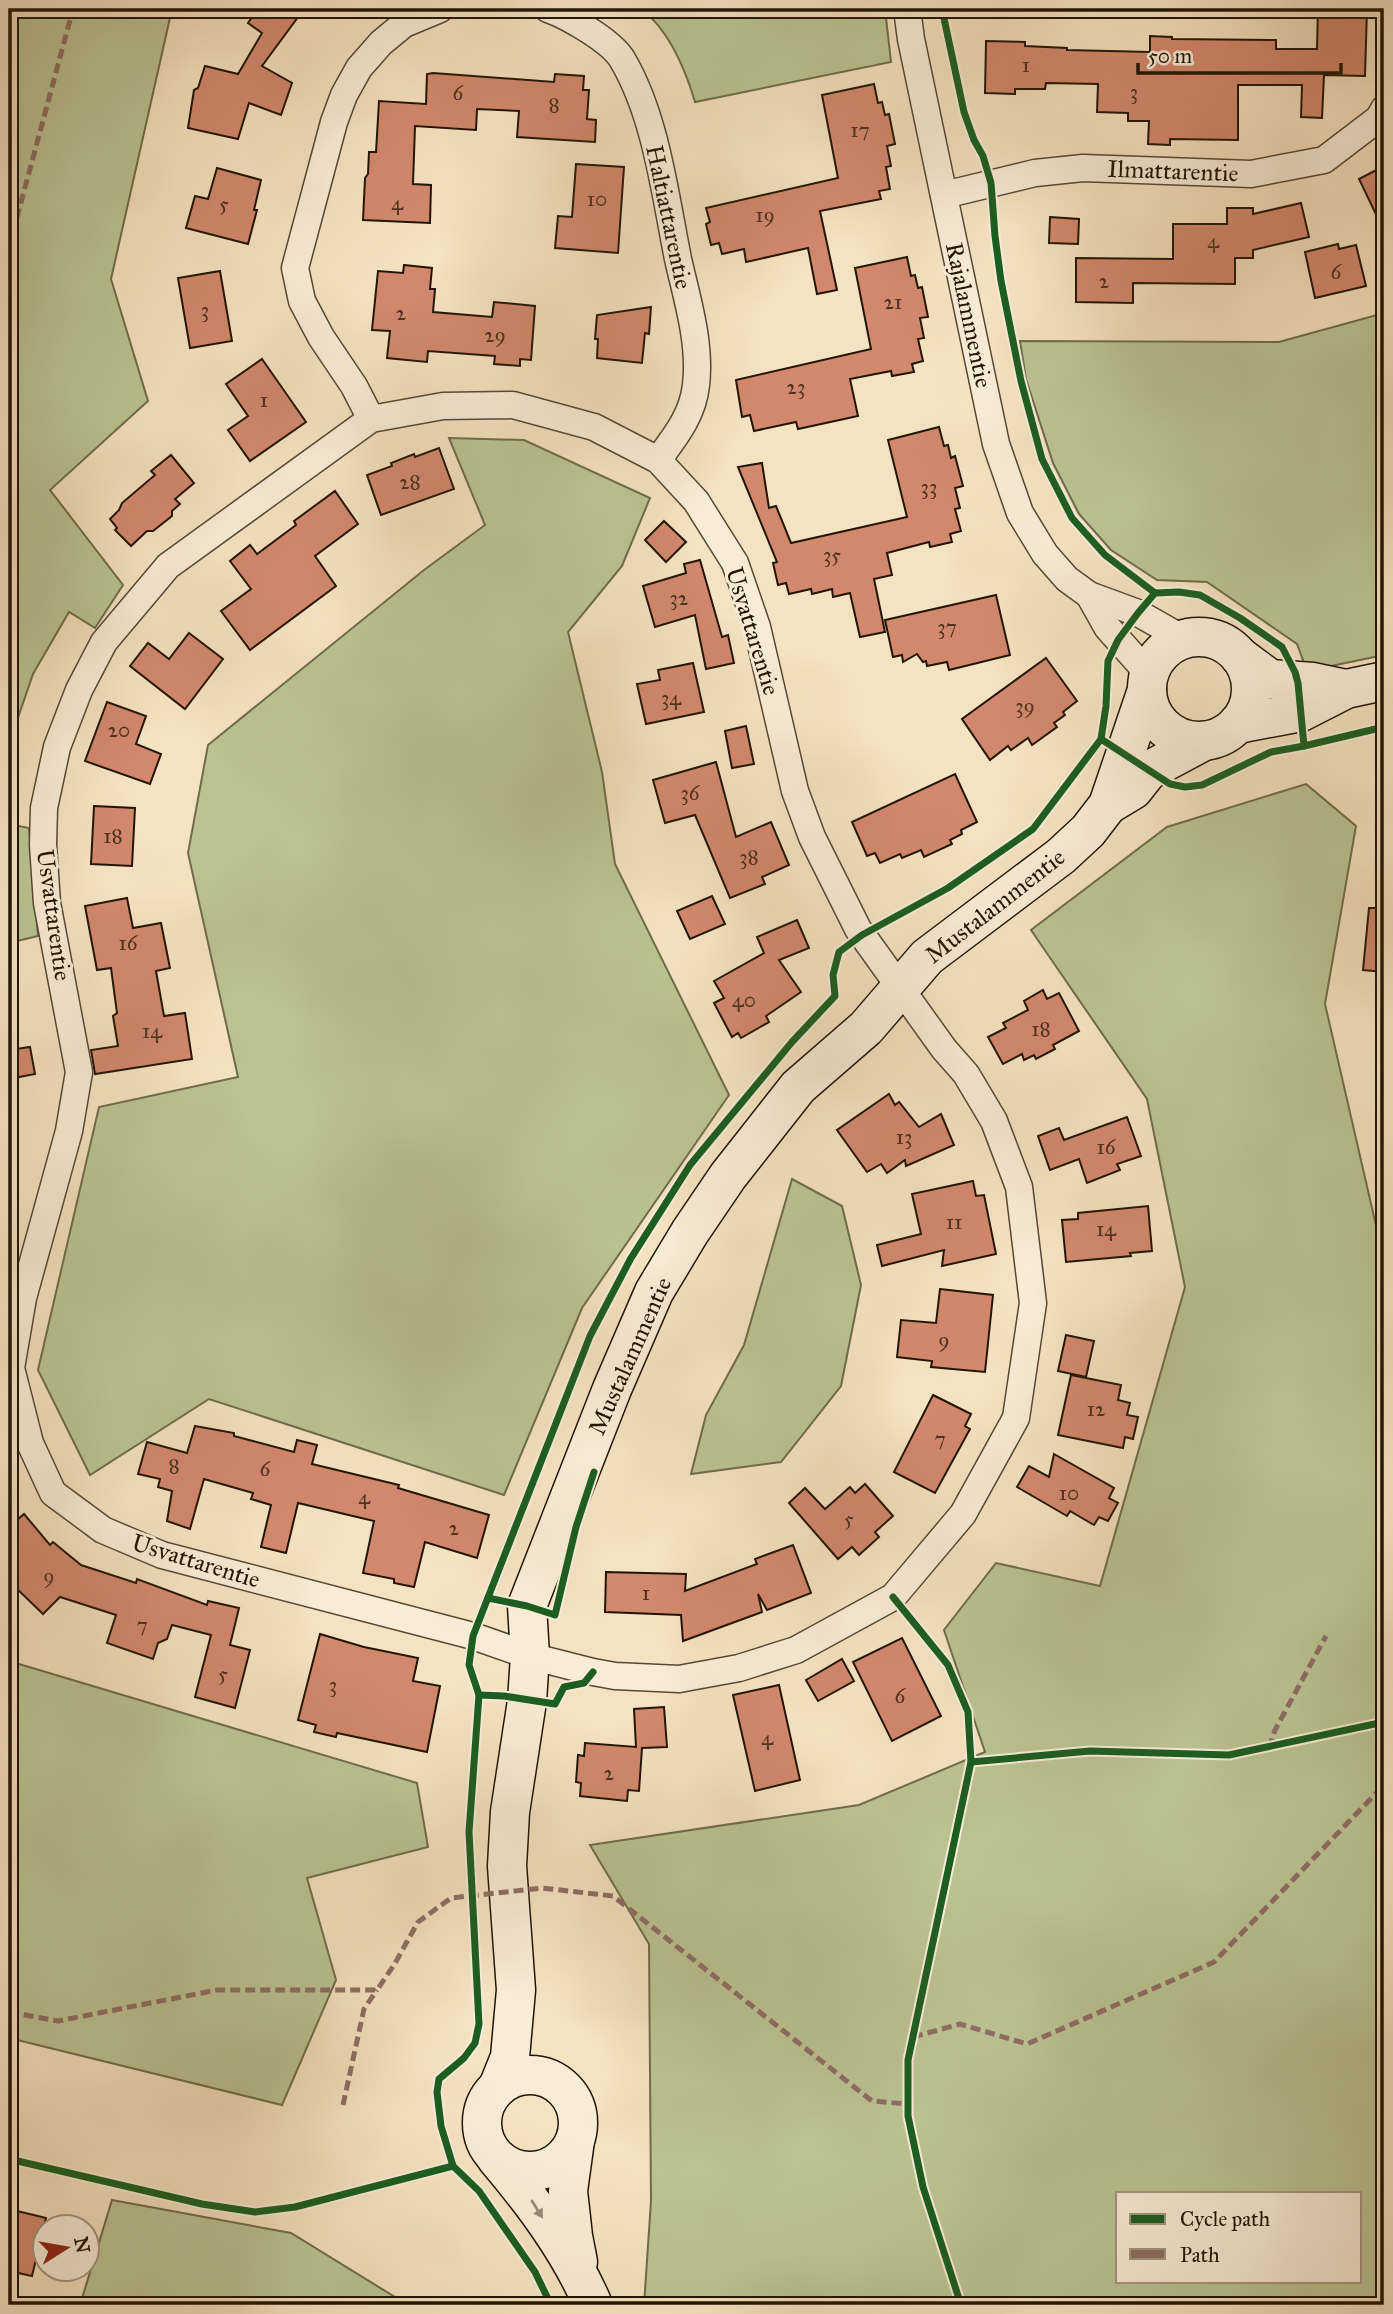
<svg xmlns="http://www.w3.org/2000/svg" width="1393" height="2314" font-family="'IM FELL Great Primer',serif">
<rect width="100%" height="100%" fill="#f5e2c0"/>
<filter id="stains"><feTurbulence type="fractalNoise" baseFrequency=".00286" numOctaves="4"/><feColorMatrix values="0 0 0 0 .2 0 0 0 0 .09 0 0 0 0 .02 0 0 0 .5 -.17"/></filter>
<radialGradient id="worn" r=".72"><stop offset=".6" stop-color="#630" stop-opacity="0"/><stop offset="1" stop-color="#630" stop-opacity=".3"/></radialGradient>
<g fill="#bbc393" stroke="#6e6c4c" stroke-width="2" fill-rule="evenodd">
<path d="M9,9h163l-61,270 37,122 -98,89 73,95 -28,43 -26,-16 -36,62 -24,70z"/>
<path d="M642,9h243l6,53 -196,40c-10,-34 -25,-70 -53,-93z"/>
<path d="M1384,313v342l-77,16 -10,-27 -90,-62 -50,-2 -46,-30 -32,-36 -26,-51 -27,-84 -6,-38 259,1z"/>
<path d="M449,438l75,2 126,58 -28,68 -54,66 34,140 13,92 114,231 -147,213 -78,187 -295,-96 -119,76 -52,-105 61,-263 139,-30 -50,-224 20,-108 216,-175 61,-45z"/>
<path d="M1306,784l50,42 -31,178 59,256v1045h-740l7,-104 -2,-257 -59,-99 269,-40 126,-53 -41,-122 52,-67 104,23 85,-299 -38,-188 -116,-169 136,-103zM1360,2193v88h-242v-88z"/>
<path d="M9,824l20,4 9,108 -29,7z"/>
<path d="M792,1179l50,27 19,79 -20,101 -60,76 -90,12 15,-59 38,-70z"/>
<path d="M9,1661l408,122 11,64 -121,31 29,102 -54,125 -273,-67z"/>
<path d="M112,2200l179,33 117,72h-328z"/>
</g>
<g fill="#d2886d" stroke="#221504" stroke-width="2">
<path d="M258,9h46l-42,57 30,17 -11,32 -32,-12 -11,36 -50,-11 6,-38 4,-2 7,-22 33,8 24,-41 -14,-10z"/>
<path d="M1318,9h49l-2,67 -41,-1 -2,43 -21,-1 1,-32h-64v55l-68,-1v6l-22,-1 1,-23h-21v-8l-31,-1 1,-28 -52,-1 -1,6h-30v5l-30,-1 1,-52 39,1v4l42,2v2l83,2v-16l22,1v2l104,1v9h41z"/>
<path d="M433,73l121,9 1,-8 29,2 -1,14h6l-2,29 9,1 -1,22 -78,-5 2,-26 -42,-2 -1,21 -61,-4 -2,58 18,1 -1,38 -67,-3 2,-42 3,-4 1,-22h7l3,-51 47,3 1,-30z"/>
<path d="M874,84l4,19 4,-1 3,13 4,-1 6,30 -8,2 4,20 -5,1 4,22 -11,2 2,8 -61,12 17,79 -20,4 -9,-46 -62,14 -2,-13 -22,5 -3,-11 -8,2 -5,-21 4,-2 -4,-14 132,-30 -16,-83z"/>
<path d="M576,164l48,3 -6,86 -63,-5 3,-32 14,1z"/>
<path d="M1384,166v65l-25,-52z"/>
<path d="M217,168l44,12 -7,30h3l-9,34 -62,-16 9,-32 13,3z"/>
<path d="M1301,203l8,34 -56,13v8h-18v26l-102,-1v20l-57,-1v-44l97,1v-35h54v-16h26v6z"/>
<path d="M1050,217l29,2 -1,25 -29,-1z"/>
<path d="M1338,244l1,5 17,-4 10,41 -51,12 -10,-46z"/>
<path d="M907,257l4,19 4,-1 3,13 4,-1 6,30 -8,1 4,20 -6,1 5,22 -11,3 2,8 -22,4 -1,-5 -41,8 8,37 -60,13 -2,-7 -42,9 -4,-16 -8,2 -6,-37 135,-31 -16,-81z"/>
<path d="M404,265l28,3 -2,21h5l-2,23 59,5 2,-15 41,4 -4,54 -11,-1v7l-26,-2 1,-8 -67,-5 -1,11 -40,-4 3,-27 -18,-1 6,-59 25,2z"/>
<path d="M220,271l12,70 -42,7 -12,-70z"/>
<path d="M651,307l-2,27 -4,-1 -3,30 -45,-5 1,-19h-3l2,-24z"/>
<path d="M262,359l44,63 -56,39 -22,-31 20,-14 -22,-32z"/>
<path d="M939,427l5,19 4,-1 3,13 4,-2 8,30 -8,2 5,20 -5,1 6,22 -11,3 2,8 -22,5 -1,-5 -42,11 5,22 -18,4 11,53 -25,5 -10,-44 -17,4 -1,-8 -20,5 -1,-5 -22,5 -3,-11 -8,2 -5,-22 4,-1 -39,-95 24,-4 7,45 7,-2 15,37 116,-26 -19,-77z"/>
<path d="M439,448l15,41 -73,26 -14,-40 25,-9 -1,-3 23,-9 1,3z"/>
<path d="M171,455l23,28 -19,16 5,5 -8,7v5l-19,15h-6l-16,15 -16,-16 2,-2 -7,-9 9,-9 3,-7 33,-28 -4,-4z"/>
<path d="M335,491l23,33 -43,32 21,30 -86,64 -29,-39 30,-22 -21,-28 20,-16 7,9 39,-29 -2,-4z"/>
<path d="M664,521l22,21 -20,20 -21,-22z"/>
<path d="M700,560l22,77 6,-2 6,28 -28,6 -11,-54 -40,12 -12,-41 43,-13 -2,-9z"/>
<path d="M996,595l14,60 -61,15 -2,-8 -20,4 -1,-5 -3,1 -6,-8 -14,8 -1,-7 -9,2 -8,-37z"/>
<path d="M189,633l34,26 -38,50 -55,-43 18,-23 21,16z"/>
<path d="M1046,658l31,43 -14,11 2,3 -11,8 3,4 -25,18 -4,-7 -17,12 -3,-4 -18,14 -28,-41z"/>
<path d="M693,663l11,49 -58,12 -9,-40 23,-4 -2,-10z"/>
<path d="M107,702l39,14 -10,28 25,10 -11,30 -65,-23z"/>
<path d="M746,726l8,38 -22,4 -7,-37z"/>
<path d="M716,762l20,75 35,-15 18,43 -27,12 3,7 -35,14 -35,-83 -30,8 -12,-43z"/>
<path d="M955,774l22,48 -16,8 1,4 -12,6 2,4 -28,13 -3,-7 -19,8 -2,-4 -20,9 -5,-10 -8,3 -15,-34z"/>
<path d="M94,806l41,2 -3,58 -41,-2z"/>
<path d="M712,896l13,28 -35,15 -13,-28z"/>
<path d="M127,898l6,30 28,-5 9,45 -14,3 8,45 21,-3 7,46 -97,15 -4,-24 27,-4 -5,-30 4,-3 -6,-45 -14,2 -12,-64z"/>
<path d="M1369,908h15v64l-21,-2z"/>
<path d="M797,920l12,28 -30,12 22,32 -35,24 3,6 -28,16 -3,-5 -6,4 -18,-34 10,-5 -10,-17 50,-28 -7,-16z"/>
<path d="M1043,990l4,9 12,-6 20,38 -26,14 2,4 -19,10 -2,-4 -10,5 -2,-6 -19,10 -15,-27 18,-9 -3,-5 25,-13 -4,-9z"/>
<path d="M30,1047l5,27 -26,5v-29z"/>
<path d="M889,1094l6,11 4,-3 20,25 22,-13 13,31 -48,21 -1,-6 -18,13 -6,-9 -14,8 -30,-42z"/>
<path d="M1127,1117l14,39 -24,8 3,6 -33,13 -8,-24 -29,11 -12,-34 21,-8 5,12z"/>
<path d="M973,1181l3,15 8,-1 12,59 -54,12 2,-16 -62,16 -5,-21 44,-11 -9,-40z"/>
<path d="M1148,1206l4,45 -22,2 1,3 -65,6 -4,-42 16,-1v-6z"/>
<path d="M940,1289l53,6 -8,77 -54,-5 1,-6 -35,-4 4,-37 35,3z"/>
<path d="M1066,1335l28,6 -8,36 -28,-6z"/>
<path d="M1071,1375l50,10 -3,15 12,3 -3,12 11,2 -5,22 -8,-2 -2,11 -65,-13z"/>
<path d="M933,1395l38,19 -6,12 5,3 -35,64 -41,-21z"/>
<path d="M195,1426l39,7v3l60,16 3,-12 20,5 -5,19 87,21 -1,3 91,27 -12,43 -52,-16 -11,45 -20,-4v-4l-31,-6 11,-52 -76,-18 -12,50 -25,-6 10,-42 -20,-6 2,-6 -49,-14 -14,50 -23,-8 5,-30 -14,-4 2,-8 -22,-5 9,-32 40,11z"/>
<path d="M1054,1454l60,34 -5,10 9,5 -10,18 -9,-4 -5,8 -24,-14 -3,5 -50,-29 12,-21 20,11z"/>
<path d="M865,1484l28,32 -18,16 4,5 -20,18 -7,-8 -14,12 -49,-56 16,-15 20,21 25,-22 5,6z"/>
<path d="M24,1514l26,31 3,-3 28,23 55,18 1,-4 70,26 1,-4 31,7 -9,37 20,5 -15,58 -40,-11 16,-62 -39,-10 -5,14 -9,4 -5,16 -46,-16 9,-28 -56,-18 -17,17 -34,-33v-54z"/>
<path d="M793,1545l18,48 -44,17 -9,-16 4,18 -79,29 -2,-26 -76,-3 1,-40 80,2 -1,17 72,-27 -2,-5z"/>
<path d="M320,1634l44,13 54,11 -5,23 27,5 -13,66 -90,-19 -1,4 -22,-5 2,-7 -18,-5z"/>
<path d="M902,1638l39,78 -49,25 -39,-79z"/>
<path d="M842,1659l12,22 -36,20 -12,-21z"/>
<path d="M779,1685l21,95 -45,11 -22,-96z"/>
<path d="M664,1707l3,40 -25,1 -3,43 -11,-1 -1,11 -47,-5 1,-13 -5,-1 2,-27 6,1 1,-13 51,4 -2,-38z"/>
<path d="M9,2209l37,9 -14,58 -23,-5z"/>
</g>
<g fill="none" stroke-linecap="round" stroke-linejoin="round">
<g stroke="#574833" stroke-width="29">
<g id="street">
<path d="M548,9c20,7 63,32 74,50 34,57 43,135 56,200 9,40 23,84 18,126 -3,30 -21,52 -38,75"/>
<path d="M907,9l4,30 85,405 24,69 25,41 22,25 22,16 49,18 37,21 16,4"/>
<path d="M944,195l91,-22 48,-5 168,6 73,-14 55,-42 5,-9"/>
<path d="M513,405l81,22 64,33 38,41 39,62 22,64 38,164 17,46 46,92 86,120 22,25 28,47 25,66 14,116 -17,115 -53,96 -70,83 -97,53 -57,18 -60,11 -64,-3 -22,-4 -63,-16 -57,-20 -311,-81 -59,-25 -50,-37 -23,-50 -19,-75 12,-70 46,-167 10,-59 -32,-169 -4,-58 1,-37 13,-61 22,-57 25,-48 64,-76 203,-147 72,-13z"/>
<path d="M371,419l-17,-33 -33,-49 -19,-36 -7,-33 39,-146 10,-27 15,-27 22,-25 23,-19 36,-15"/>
<path d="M1089,595l18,32 32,36 10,16"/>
</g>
</g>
<g stroke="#221504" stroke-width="41">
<g id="secondary">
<circle cx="1199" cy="689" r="52"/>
<path d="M1239,656l31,23 43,3 33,7"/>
<path d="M1237,724l64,-12 45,-23 38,-8"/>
<path d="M1108,805l25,-15 15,-19 56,-30"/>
<circle cx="530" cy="2123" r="48"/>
<path d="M498,2087l12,-30 6,-67 -9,-124 3,-54 17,-111 3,-45 -3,-50 85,-217 42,-97 36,-60 38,-56 70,-89 68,-59 61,-71 134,-101 27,-25 20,-26 39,-115"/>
<path d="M575,2140l-7,51 5,45 5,26"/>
<path d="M496,2158c38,45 74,93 97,147"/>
</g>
</g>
<use href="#street" stroke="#f8ecd6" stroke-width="26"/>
<use href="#secondary" stroke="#f8ecd6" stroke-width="38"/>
<g stroke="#8d6e63" stroke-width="5" stroke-dasharray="10 5" stroke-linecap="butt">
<path d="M9,247l64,-238"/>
<path d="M1269,1748l6,-18 51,-94"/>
<path d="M9,2012l49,9 159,-31h160l17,-25 24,-43 33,-24 91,-10 71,8 259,205 36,3"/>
<path d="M913,2037l47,-13 67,20 187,-82 170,-177"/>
<path d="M343,2105l21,-96 13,-19"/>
</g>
<g stroke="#f8ecd6" stroke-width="11">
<g id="cycleway">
<path d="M942,9l22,103 10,28 9,16 8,27 4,53 6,45 20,100 21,78 30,59 33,37 50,38"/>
<path d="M1101,739l5,-33 2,-45 10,-21 20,-27 17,-20 24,-1 21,3 40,23 42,29 13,25 3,11 6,63 80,-19"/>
<path d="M893,1597l55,68 20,47 3,50 -63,298v56l15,71 38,118"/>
<path d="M488,1598l39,8 28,9 21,-88 18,-55"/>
<path d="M479,1695l25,1 51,8 9,-17 20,-4 9,-11"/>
<path d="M971,1762l119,-11 139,4 155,-33"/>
<path d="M9,2159l193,45 53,8 40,-5 158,-41"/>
<path d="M551,2305l-16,-33 -56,-81 -26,-25 -12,-40 -4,-34 2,-13 25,-21 11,-15 4,-19 -10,-192 10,-137 -10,-30 4,-29 117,-300 41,-78 59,-93 102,-123 43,-46 -2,-21 6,-23 23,-17 86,-47 85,-59 68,-90 69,45 15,3 17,-2 69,-33 33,-6"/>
</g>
</g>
<use href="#cycleway" stroke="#1b5e20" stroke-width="7"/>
</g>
<defs><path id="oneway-solid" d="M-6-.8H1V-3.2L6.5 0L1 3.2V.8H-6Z" transform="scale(1.75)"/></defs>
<use fill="#988b78" href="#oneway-solid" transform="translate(537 2209) rotate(58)"/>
<g text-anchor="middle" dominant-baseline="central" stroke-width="6" stroke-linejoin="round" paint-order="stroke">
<g font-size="21" fill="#4e321e">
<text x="1026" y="65">1</text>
<text x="1134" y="92">3</text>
<text x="458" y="93">6</text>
<text x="554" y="105">8</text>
<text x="860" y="130">17</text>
<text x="597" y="199">10</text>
<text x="397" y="203">4</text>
<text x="224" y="204">5</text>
<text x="765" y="215">19</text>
<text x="1213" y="241">4</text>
<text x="1336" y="272">6</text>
<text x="1104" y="281">2</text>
<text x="893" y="302">21</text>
<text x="205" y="310">3</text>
<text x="401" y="313">2</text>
<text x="495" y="335">29</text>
<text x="796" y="387">23</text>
<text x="264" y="400">1</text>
<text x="410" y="482">28</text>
<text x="929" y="487">33</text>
<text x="832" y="555">35</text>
<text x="679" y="598">32</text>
<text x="947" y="627">37</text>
<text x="671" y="698">34</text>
<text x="1025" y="706">39</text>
<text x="119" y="730">20</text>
<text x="690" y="793">36</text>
<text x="113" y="836">18</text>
<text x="749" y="857">38</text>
<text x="128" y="943">16</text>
<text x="744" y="1000">40</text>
<text x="1041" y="1029">18</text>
<text x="152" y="1031">14</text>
<text x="904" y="1137">13</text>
<text x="1106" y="1147">16</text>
<text x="954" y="1222">11</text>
<text x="1106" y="1229">14</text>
<text x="944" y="1340">9</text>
<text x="1096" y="1409">12</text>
<text x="940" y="1439">7</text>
<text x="174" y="1466">8</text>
<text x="265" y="1469">6</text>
<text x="1069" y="1493">10</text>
<text x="364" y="1497">4</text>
<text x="849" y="1519">5</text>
<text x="454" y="1528">2</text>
<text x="49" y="1576">9</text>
<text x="646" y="1593">1</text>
<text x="142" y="1625">7</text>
<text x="223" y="1674">5</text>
<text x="333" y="1685">3</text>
<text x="900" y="1696">6</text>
<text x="767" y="1738">4</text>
<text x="609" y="1773">2</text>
</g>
<g font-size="24" fill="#221504" stroke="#f8ecd6">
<text transform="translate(1173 171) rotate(2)">Ilmattarentie</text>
<text transform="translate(669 217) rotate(78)">Haltiattarentie</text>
<text transform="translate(969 315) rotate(78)">Rajalammentie</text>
<text transform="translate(753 631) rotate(73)">Usvattarentie</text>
<text transform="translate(995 906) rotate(-38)">Mustalammentie</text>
<text transform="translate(54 915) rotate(82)">Usvattarentie</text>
<text transform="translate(630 1356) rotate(-66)">Mustalammentie</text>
<text transform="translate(196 1561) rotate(17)">Usvattarentie</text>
</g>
</g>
<rect width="1393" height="2314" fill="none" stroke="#f5e2c0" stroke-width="35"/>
<rect x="10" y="10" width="1372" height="2293" fill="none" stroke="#221504" stroke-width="3.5"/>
<rect x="18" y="18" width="1358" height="2279" fill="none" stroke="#221504" stroke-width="2"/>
<rect x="1116" y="2192" width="245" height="91" fill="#f8ecd6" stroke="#a29682" stroke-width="2"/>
<rect x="1130" y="2214" width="35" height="10" fill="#1b5e20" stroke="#a29682" stroke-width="2"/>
<text x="1180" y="2226" font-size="21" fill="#221504">Cycle path</text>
<rect x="1130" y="2249" width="35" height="10" fill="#8d6e63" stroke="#a29682" stroke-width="2"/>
<text x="1180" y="2262" font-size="21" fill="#221504">Path</text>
<g transform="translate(66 2248) rotate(79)"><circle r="33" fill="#f8ecd6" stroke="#a29682" stroke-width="2"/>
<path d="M0-5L12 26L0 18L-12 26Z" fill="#8f2418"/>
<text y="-10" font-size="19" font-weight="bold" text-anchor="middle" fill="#221504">N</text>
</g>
<path d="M1138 63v10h203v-10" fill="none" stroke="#221504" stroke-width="3.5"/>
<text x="1148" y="63" font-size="21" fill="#221504" stroke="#f8ecd6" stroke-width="5" paint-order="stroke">50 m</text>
<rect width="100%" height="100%" filter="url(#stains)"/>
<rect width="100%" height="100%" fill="url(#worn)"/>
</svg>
